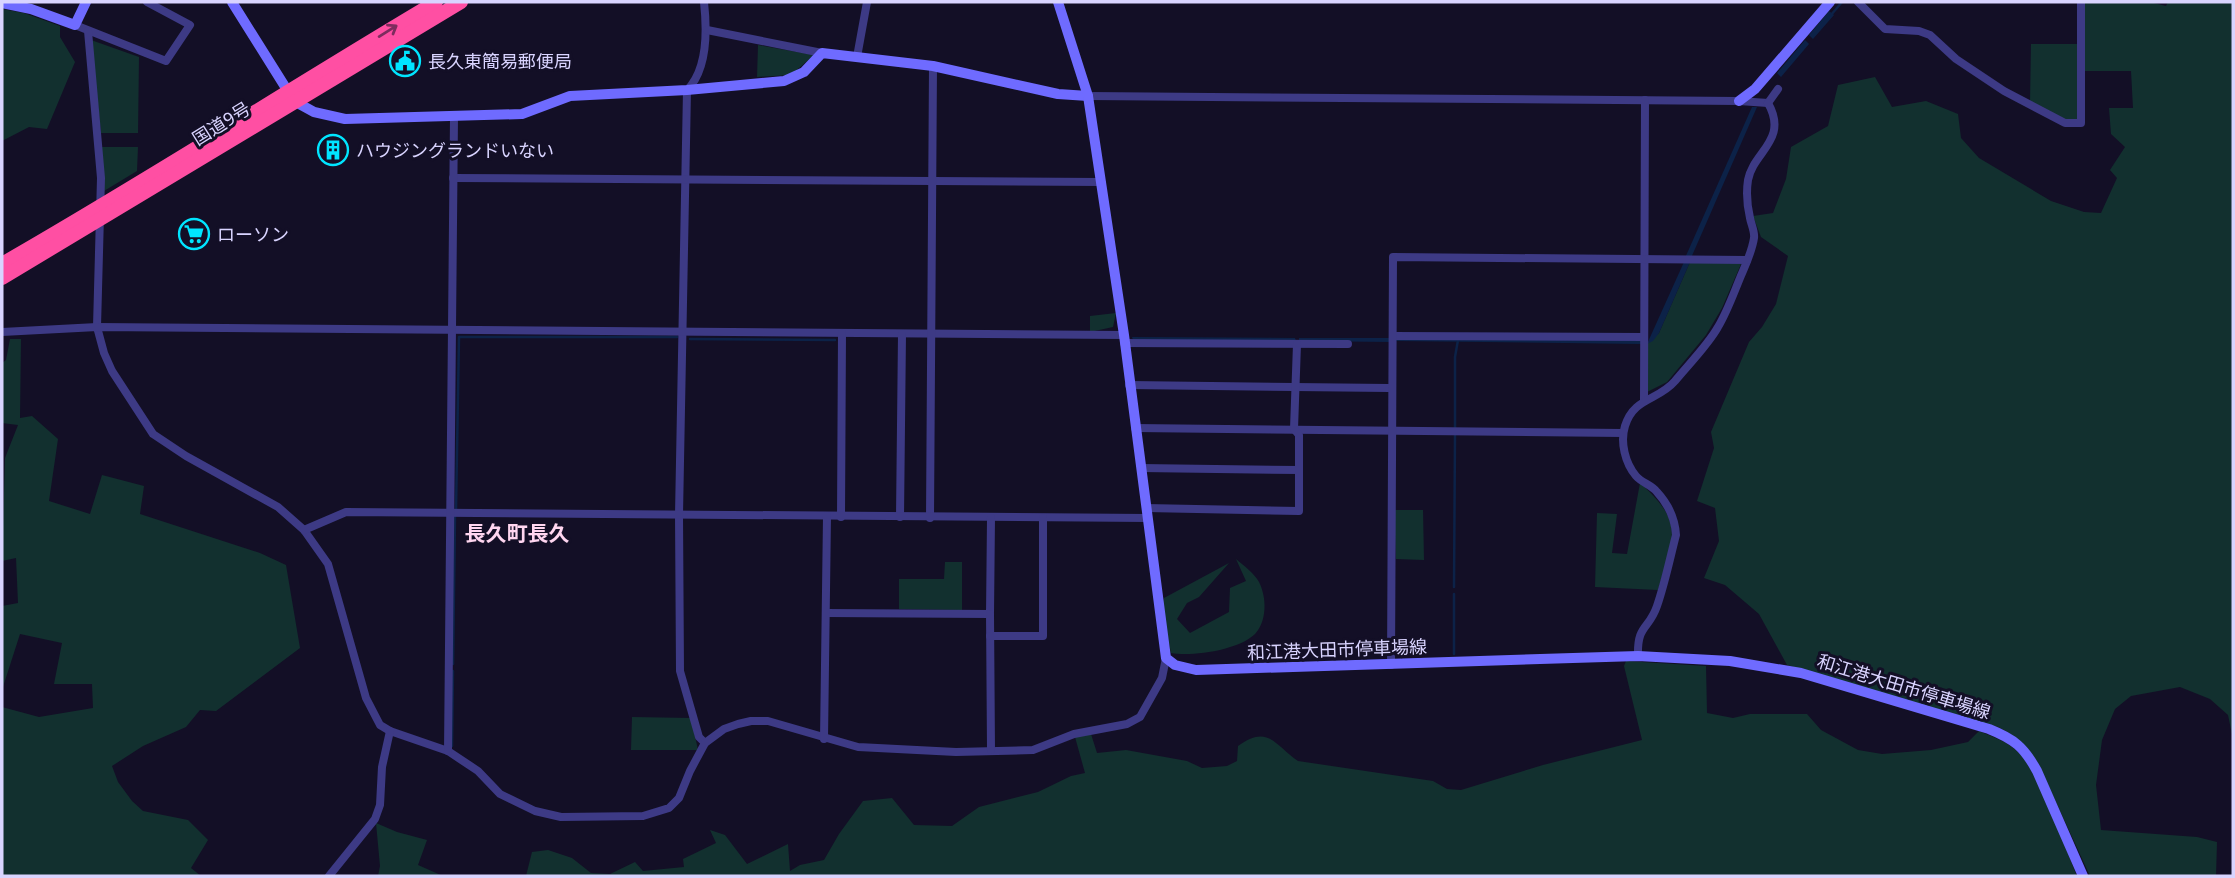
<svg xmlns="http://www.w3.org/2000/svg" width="2235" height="878" font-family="'Noto Sans','Noto Sans JP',sans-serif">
<rect width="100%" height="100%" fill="#130f26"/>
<g fill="#12302f">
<path d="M2083,2h67l16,4 2,-4h65v737l-5,-24 -18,-16 -30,-12 -49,9 -16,13 -13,31 -6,45 5,45 96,7 20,5 -1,34h-126l-52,-113c-11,-18 -22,-27 -40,-36l-211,-62 -28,-51 -34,-29 -21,-7 15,-37 -4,-33 -18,-7 17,-53 -3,-16 38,-90 13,-15 14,-23 12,-48 -27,-19 -8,-21 20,-3 13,-34 5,-32 37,-21 10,-41 37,-8 17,30 34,-6 32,13 3,24 18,20 72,43 33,11 17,1 16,-35 -7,-8 15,-23 -14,-13 -2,-26h24l-2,-37h-48z"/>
<path d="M2,9l22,4 36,13v11l15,25 -28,67 -18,-2 -27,14z"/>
<path d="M91,40l48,17 -1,76h-37z"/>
<path d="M2031,44h48v76l-11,1 -38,-18z"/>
<path d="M758,45l56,10 -23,20 -34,2z"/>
<path d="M101,147h37l-1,24 -33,20z"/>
<path d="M1690,262h43l8,2 -19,44 -16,27 -39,47 -20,10v-48l12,-11z"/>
<path d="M1116,313l-3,14 -23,5v-16z"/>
<path d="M10,339h11l-1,79 12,-2 26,23 -9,62 41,13 12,-39 42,11 -4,28 120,39 26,12 14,83 -84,63 -16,-1 -14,17 -43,19 -31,20 6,16 14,19 11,10 45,9 20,20 -17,28 10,8h-199v-169l37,10 54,-9 -1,-24h-38l8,-41 -42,-9 -18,56v-84l16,-3 -2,-45 -14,3 3,-103 13,-33 -16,-2v-60l4,-3z"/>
<path d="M1640,483c46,41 33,54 18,107l-63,-3 2,-74 20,1 -5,39 15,1z"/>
<path d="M1394,510h29l1,50 -28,-1z"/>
<path d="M1236,559c7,6 19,15 23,23 8,16 8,39 -4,52 -16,16 -63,23 -84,19l-9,-46 2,-9 65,-35 -30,34 -12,6 -10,16 13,14 39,-21 1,-24 16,-7z"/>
<path d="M945,562h17v48l-63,-1v-30h45z"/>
<path d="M1626,661l80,5 1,47 26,5 17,-4h57l14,16 37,20 24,4 49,-4 37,-8 11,-11c14,6 28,10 39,21 23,21 46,93 59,124h-1551l6,-24 16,-2 24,8 19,15 19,1 25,-12 8,9 41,-4 -1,-8 33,-16 -6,-13 15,5 22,29 41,-20 2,27 10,-6 24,-5 15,-26 24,-33 29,-3 22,27 38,1 27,-19 59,-15 33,-16 14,-3 -10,-36 16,-3 6,19 29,-3 61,11 15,7 25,-2 10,-5 1,-15c30,-22 37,-1 60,15l135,20 14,8 14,1 82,-25 99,-25 -18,-74z"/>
<path d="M632,717l59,1 7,32h-67z"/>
<path d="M376,823l21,9 30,8 -9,25 25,11h-65l2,-10z"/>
</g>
<g fill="#0c2248">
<path d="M1829,11l5,4 -21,24 -4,-4z"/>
<path d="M1805,40l4,4 -28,33 -4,-4z"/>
<path d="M1752,107h5l-66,151h-6z"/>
<path d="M1684,262h6l-31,71 -6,8 -6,3z"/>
<path d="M1132,337l163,1 1,3 -163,-1z"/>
<path d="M1398,337l244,3v4l-246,-3z"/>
<path d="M1299,338h90l1,4 -91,-1z"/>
</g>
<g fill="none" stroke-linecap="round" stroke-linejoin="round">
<g stroke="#0c2248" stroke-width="2.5">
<path d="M1831,15l11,-13"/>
<path d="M690,339l145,1"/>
<path d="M1455,430v-73l3,-17"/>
<path d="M456,510l3,-173h218"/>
<path d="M1454,587l1,-153"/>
<path d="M1454,654v-60"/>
<path d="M453,664l2,-147"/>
<path d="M452,746l1,-75"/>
</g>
<g stroke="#3d3a85" stroke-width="8">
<path d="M704,2c3,27 4,67 -17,88l-8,425 1,156 19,66 6,6"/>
<path d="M1858,2l27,27 34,2 11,4 26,24 48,32 61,32h16v-121"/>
<path d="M75,25l91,36 24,-36 -43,-23"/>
<path d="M707,30l115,23"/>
<path d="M88,31l13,147 -4,149 7,26 8,18 41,63 33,22 92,51 26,23 24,34 38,134 14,27 10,6 58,20 30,20 22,23 35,17 26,6 82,-1 26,-8 10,-10 11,-27 15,-28 19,-14 14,-5 13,-3h17l90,26 98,5 77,-2 41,-16 53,-10 13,-7 22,-39 4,-20"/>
<path d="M857,57l10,-55"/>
<path d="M1088,96l651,5 29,2"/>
<path d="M1768,103l10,-14"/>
<path d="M453,178l648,4"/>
<path d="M2,332l95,-5 1027,8"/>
<path d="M1393,336l251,1"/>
<path d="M1124,343l224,1"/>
<path d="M1129,385l260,3"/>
<path d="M1644,401l1,-301"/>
<path d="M1135,428l488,5"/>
<path d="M1141,468l158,2"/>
<path d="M1146,508l153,3v-76l-5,-6 3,-85"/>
<path d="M841,517l1,-184"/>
<path d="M900,517l2,-183"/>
<path d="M930,518l3,-452"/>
<path d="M304,530l42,-18 802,6"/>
<path d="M826,613l164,1 1,-96"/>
<path d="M990,614l1,136"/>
<path d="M990,636h53v-118"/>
<path d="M1638,656c-1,-32 11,-26 19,-50 8,-23 13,-48 19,-71 -1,-17 -8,-31 -19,-43 -5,-7 -15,-9 -21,-16 -11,-13 -16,-34 -11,-50 9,-29 33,-25 50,-45 13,-16 33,-36 43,-54 9,-15 15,-32 22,-49 5,-12 12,-26 14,-40 1,-6 -3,-14 -4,-20 -3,-13 -4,-25 -2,-38 5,-28 41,-40 20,-77"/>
<path d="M1391,665l2,-408 354,3"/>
<path d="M824,739l3,-223"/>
<path d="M448,751l6,-634"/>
<path d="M329,876l46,-57 5,-14 2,-38 8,-36"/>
</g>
<g stroke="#6f6bff" stroke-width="10">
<path d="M232,2l62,99 20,11 31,7 177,-5 48,-18 117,-6 97,-9 20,-9 18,-19 111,13 125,28 30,2"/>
<path d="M1058,2l30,94 36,239 42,323 9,7 21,5 442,-14 92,5 71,12 188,56c25,10 35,18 48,42l46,105"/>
<path d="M2,3l29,6 44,16 11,-23"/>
<path d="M1739,101l16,-12 75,-87"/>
</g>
<g stroke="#ff4fa3" stroke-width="14">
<path d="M2,264c147,-84 289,-176 434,-262"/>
<path d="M2,278l459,-276"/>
</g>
</g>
<defs><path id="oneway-shaft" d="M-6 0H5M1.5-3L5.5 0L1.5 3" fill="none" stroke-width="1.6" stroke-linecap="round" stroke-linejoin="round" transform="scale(1.75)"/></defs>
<use stroke="#7d2c5e" href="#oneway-shaft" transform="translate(388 31) rotate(-32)"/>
<defs>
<g id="civic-ring" transform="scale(1.575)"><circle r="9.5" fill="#130f26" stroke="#00e5ff" stroke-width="1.5"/><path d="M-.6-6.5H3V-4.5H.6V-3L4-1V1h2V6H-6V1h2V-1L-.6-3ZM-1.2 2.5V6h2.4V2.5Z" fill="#00e5ff"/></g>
<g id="building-ring" transform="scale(1.575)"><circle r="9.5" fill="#130f26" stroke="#00e5ff" stroke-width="1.5"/><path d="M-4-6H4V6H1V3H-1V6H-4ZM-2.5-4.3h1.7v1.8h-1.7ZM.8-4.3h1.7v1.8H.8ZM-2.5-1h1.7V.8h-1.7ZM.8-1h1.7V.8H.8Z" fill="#00e5ff"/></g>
<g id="supermarket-ring" transform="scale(1.575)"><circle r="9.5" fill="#130f26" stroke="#00e5ff" stroke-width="1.5"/><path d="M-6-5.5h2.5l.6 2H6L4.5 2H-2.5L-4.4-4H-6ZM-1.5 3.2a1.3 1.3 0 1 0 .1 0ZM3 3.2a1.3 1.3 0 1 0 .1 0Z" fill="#00e5ff"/></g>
</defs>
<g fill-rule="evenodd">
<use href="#civic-ring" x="405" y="61"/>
<use href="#building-ring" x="333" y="150"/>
<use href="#supermarket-ring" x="194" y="234"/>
</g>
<g text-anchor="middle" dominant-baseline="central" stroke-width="6" stroke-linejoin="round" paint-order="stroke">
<g font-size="18" fill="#d9d4ff" stroke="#130f26" text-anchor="start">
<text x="428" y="61">長久東簡易郵便局</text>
<text x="356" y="150">ハウジングランドいない</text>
<text x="217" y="234">ローソン</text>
</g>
<g font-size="18" fill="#d9d4ff" stroke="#130f26">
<text transform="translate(221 123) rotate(-32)">国道9号</text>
<text transform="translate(1337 649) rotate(-2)">和江港大田市停車場線</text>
<text transform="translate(1904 686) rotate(17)">和江港大田市停車場線</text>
</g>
<g font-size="21" font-weight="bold" fill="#ffd6f0" stroke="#130f26">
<text x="517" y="533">長久町長久</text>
</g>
</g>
<rect width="2235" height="878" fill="none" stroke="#d9d4ff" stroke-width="7"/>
</svg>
